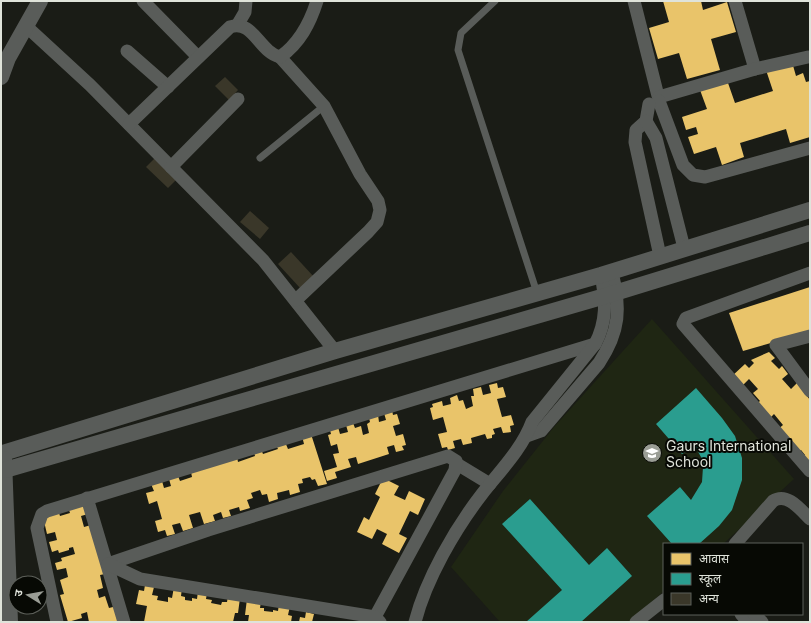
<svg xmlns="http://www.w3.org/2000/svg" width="811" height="623" font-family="Inter,'Noto Sans Devanagari',sans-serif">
<rect width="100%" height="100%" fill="#1a1c16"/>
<path fill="#1f2613" d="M652,319l142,160 -71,65h-59v47l-35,31h-129l-49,-55 52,-76 51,-64z"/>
<g fill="#e9c46a">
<path d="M663,1h38l2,9 24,-8 9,30 -25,7 9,31 -33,9 -8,-26 -21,6 -9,-31 20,-6z"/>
<path d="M792,62l4,14 7,-3 3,9 4,-1v56l-20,6 -4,-14 -46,14 4,14 -22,8 -6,-18 -22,7 -6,-17 10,-3 -2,-7 -10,3 -4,-13 25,-8 -7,-19 28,-7 7,20 38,-12 -7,-21z"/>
<path d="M810,287v45l-67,19 -14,-38z"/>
<path d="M769,352l6,6 -4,3 8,8 3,-3 6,8 -6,5 9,10 6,-6 13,17v67l-8,-9 3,-3 -4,-5 -4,3 -20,-23 6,-5 -9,-11 -6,6 -13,-15 5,-4 -7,-8 5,-4 -9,-10 -9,9 -9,-11 14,-13 4,4 5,-5 -3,-3z"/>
<path d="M497,383l1,5 5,-1 3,10 -9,2 5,18 9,-2 3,10 -4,1 1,6 -8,1 -2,-6 -8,2 2,5 -3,1v3l-5,1 -2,-5 -14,4 1,5 -9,2 -2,-6 -8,2 2,7 -7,2 -1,-3 -5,1 -4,-14 9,-2 -4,-15 -10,3 -3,-12 3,-1 -1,-3 10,-3 1,5 8,-2 -1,-6 7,-3 2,6 4,-1 3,9 7,-3 -2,-10h3l-1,-7 8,-2 2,8 8,-2 -2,-8z"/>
<path d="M392,410l1,5 4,-1 3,10 -7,2 3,10 7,-2 3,11 -4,1 2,4 -8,2 -2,-7 -7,2 2,7 -31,10 -2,-7 -8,2 3,8 -16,5 2,6 -10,3 -3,-10 13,-4 -4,-13 6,-1 -2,-9 -6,2 -3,-11 3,-1 -1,-4 8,-3 2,7 8,-2 -2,-7 7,-2 2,5 6,-2 2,9 6,-2 -2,-9 3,-2 -1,-4 9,-3 1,7 7,-2 -2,-7z"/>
<path d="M311,434l16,50 -9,2 -3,-7 -3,1 -2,-3 -8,2 1,4 -5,1 2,8 -10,3 -1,-5 -12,3 1,6 -9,3 -2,-8 -5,1 -2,-5 -9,3 2,5 -6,2 3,8 -10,3 -1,-4 -10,3 2,6 -8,2 -2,-6 -8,3 2,6 -11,3 -4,-12 -11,3 4,13 -10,3 -3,-8 -8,2 3,9 -8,2 -2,-6 -7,2 -3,-11 7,-2 -5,-18 -8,3 -3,-11 8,-2 -3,-7 11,-3 2,7 7,-2 -2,-7 9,-3 2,5 12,-4 -1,-5 46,-15 1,5 17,-6 -1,-4 7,-3 2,5 15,-5 -2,-4 9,-3 3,7 16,-5 -2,-8z"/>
<path d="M383,478l16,8 -5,9 11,5 4,-9 16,8 -7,16 -8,-4 -11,23 8,4 -8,15 -17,-9 5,-10 -10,-5 -5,10 -15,-7 7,-15 5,3 11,-23 -5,-3z"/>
<path d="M86,505l2,9 -7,2 3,11 7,-2 14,49 -5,1 3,13 -6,2 2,8 6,-2 4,12 8,-2 4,16h-32l-2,-10 -6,2 1,4 -14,4 -8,-27 4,-1 -4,-14 8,-3 -2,-9 -9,2 -2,-7 7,-2 -1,-3 14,-4 -2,-7 -4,1v2l-10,3 -1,-3 -6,2 -3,-10 8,-2 -2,-8 -8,2 -4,-17 16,-4 1,3 10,-3 -1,-3z"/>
<path d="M145,585l9,2 -2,8 6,1 -1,4 11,2v-5l4,1 2,-11 8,1 -1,8 4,1v3l7,1v-3l5,1 1,-8 9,2 -1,6 6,1 -1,3 10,2 1,-3h5l1,-6 12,2 -2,15h-3l-2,9h-89l3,-16 -11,-2 3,-14 5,1z"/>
<path d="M247,599l14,2 -1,7h4v3l9,1v-2l5,1 1,-7 11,2 -2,9 4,1 -1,6h-43l1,-7h-4z"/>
<path d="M306,612l8,2 -2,8h-13l1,-5 5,1z"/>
</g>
<g fill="#2a9d8f">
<path d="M696,388l26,30 13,18 7,22v22l-10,30 -13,16 -20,18h-27l-25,-28 33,-29 11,13 11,-18 1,-15 -1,-8 -7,-13 -13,8 -26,-30z"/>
<path d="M530,499l59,66 18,-17 25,28 -51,46h-55l36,-32 -60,-66z"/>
</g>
<g fill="#3a3729">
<path d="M225,77l13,13 -9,10 -14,-14z"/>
<path d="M156,157l22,21 -10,10 -22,-21z"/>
<path d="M250,211l19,17 -9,11 -20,-17z"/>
<path d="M291,252l23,25 -13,12 -23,-25z"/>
</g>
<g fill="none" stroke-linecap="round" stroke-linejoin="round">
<g stroke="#595c59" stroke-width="7">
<path d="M495,1l-34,32 -3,17 79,243"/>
<path d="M260,158l64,-52"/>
</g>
<g stroke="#595c59" stroke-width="13">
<path d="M143,1l55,56"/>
<path d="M634,1l24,95"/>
<path d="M735,1l20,68"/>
<path d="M238,24l7,-12 1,-11"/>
<path d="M27,27l63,58 173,175 72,91"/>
<path d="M127,51l41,36"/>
<path d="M280,57l44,49 36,68 18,27 2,9 -3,12 -9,10 -72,68"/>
<path d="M659,97l96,-28 53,-12"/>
<path d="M659,101l24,64 10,10 12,2 105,-29"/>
<path d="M649,104l-3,17 -10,9 -1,12 25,114"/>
<path d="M646,121l10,17 28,110"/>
<path d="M129,124l101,-97c23,-8 29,25 50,30 20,-14 30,-34 37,-56"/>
<path d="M171,167l67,-68"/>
<path d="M810,273l-124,45 -3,6 127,147"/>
<path d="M810,336l-34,9 34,46"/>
<path d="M527,436l14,-5 58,-68c21,-32 22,-55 13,-91"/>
<path d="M457,464l33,20"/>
<path d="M87,498l37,124"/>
<path d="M735,544l38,-43c14,-9 27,8 37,18"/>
<path d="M108,564l100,-34 240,-74 8,5 -1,9 -80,147"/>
<path d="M108,564l32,15 235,38 5,5"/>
<path d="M741,614l7,8"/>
<path d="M754,614l8,8"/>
<path d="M57,622l-20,-94 5,-14 5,-3 548,-167"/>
<path d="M415,622c11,-43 40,-93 67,-128 18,-23 40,-45 50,-72l63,-78c12,-22 11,-44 6,-69"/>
<path d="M636,622l28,-22"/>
</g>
<g stroke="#595c59" stroke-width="16">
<path d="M1,77l7,-19 32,-57"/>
<path d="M3,453l332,-102 266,-76 209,-65"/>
<path d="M4,459l6,163"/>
<path d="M5,470l600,-174 205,-63"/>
</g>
</g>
<defs>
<g id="school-disc" transform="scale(1)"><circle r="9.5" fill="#9a9d95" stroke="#070904"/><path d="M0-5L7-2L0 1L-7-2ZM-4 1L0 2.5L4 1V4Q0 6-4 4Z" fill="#fff"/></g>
</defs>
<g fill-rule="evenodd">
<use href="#school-disc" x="652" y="453"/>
</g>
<g text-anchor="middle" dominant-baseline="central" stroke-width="4" stroke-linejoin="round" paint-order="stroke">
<g font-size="14" fill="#dfe3da" stroke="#070904" text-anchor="start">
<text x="666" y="445">Gaurs International<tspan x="666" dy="16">School</tspan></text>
</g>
</g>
<rect width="811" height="623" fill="none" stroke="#dfe3da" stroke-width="4"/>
<rect x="663" y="543" width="140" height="72" fill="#070904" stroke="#5d605a"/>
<rect x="671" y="553" width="20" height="12" fill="#e9c46a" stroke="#5d605a"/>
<text x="699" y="563" font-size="12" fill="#dfe3da">आवास</text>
<rect x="671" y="573" width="20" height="12" fill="#2a9d8f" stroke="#5d605a"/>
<text x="699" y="583" font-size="12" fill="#dfe3da">स्कूल</text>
<rect x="671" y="593" width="20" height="12" fill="#3a3729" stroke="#5d605a"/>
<text x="699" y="603" font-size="12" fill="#dfe3da">अन्य</text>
<g transform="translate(28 595) rotate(281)"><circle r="19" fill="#070904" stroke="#5d605a"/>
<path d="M0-3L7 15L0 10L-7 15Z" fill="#9a9d95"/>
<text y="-6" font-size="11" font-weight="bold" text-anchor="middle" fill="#dfe3da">उ</text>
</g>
</svg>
